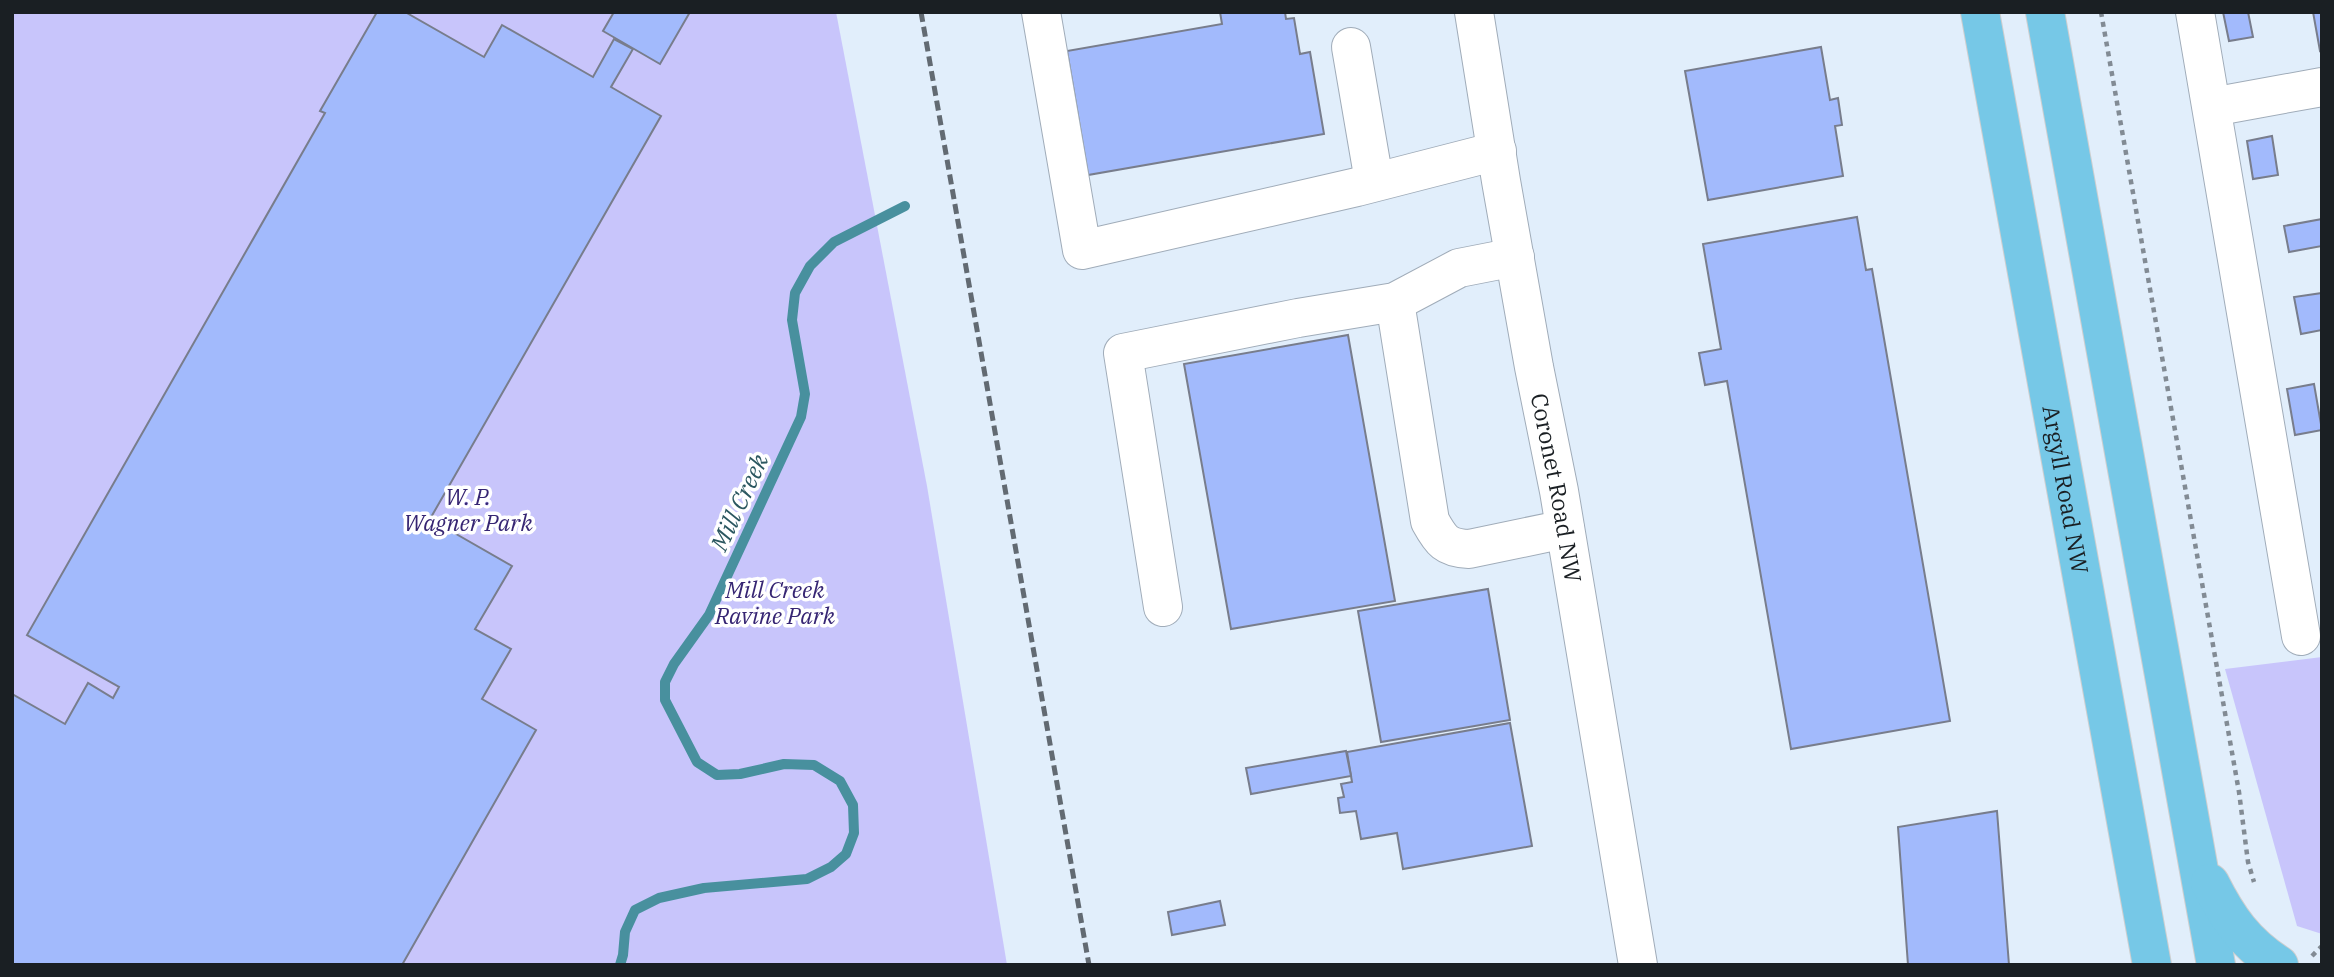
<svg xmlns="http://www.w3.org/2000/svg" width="2334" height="977" font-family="'IBM Plex Serif',serif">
<rect width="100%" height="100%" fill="#e1eefb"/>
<g fill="#c8c5fb">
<path d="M12,12h824l91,474 80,479h-995z"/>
<path d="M2322,657v277l-25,-8 -72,-257z"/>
</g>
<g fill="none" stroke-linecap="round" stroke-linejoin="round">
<path stroke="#48909e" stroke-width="10" d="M620,965l3,-10 2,-23 10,-22 24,-12 45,-10 103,-9 24,-12 15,-13 8,-21 -1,-28 -13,-24 -26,-16 -30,-1 -44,10 -23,1 -20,-13 -32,-62v-18l9,-18 35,-49 92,-198 4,-23 -13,-74 3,-27 15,-27 24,-24 71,-36"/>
</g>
<g fill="#a2bafc" stroke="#787d8c" stroke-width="2">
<path d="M377,12h28l79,45 18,-32 91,52 21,-38 19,10 -22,38 50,29 -231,403 82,47 -37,63 36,20 -29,50 54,31 -134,235h-390v-271l53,30 23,-41 25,15 6,-11 -92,-52 298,-522 -5,-2z"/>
<path d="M614,12h76l-30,52 -57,-33z"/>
<path d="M1220,12h65l1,7 8,-1 6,36 10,-2 14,82 -236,41 -21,-124 155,-27z"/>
<path d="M2223,12h25l5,25 -24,4z"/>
<path d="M2313,12h9v38l-2,1z"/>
<path d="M1821,47l9,53 8,-2 4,27 -7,1 8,50 -135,24 -23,-129z"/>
<path d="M2272,136l6,39 -25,4 -6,-38z"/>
<path d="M1857,217l9,53 6,-1 78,452 -159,28 -64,-368 -22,4 -6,-32 22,-4 -18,-105z"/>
<path d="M2322,219v27l-33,6 -5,-26z"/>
<path d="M2322,293v37l-21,4 -7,-37z"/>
<path d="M1348,335l47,266 -164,28 -47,-265z"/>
<path d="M2314,384l8,46 -27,5 -8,-46z"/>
<path d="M1488,589l22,131 -129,22 -23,-131z"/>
<path d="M1510,723l22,123 -129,23 -6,-36 -36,6 -5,-28 -16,2 -2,-15 6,-1 -3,-13 11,-2 -5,-30z"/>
<path d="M1346,751l5,25 -100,18 -5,-26z"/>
<path d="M1997,811l12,154h-101l-10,-138z"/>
<path d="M1220,901l5,24 -53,10 -4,-23z"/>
</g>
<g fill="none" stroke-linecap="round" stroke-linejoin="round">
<g stroke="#a0acb9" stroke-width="40">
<g id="minor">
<path d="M1041,12l41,238 275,-63 140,-36"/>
<path id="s1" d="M1474,12l27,169 33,186 25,124 79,474"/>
<path d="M2195,12l106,624"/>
<path d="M1351,47l23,134"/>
<path d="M2212,107l110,-20"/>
<path d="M1395,302l35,219c11,20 16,27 39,28l96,-20"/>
<path d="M1163,607l-40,-254 175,-35 97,-16 64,-34 56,-11"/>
</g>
</g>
<g stroke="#cdcecf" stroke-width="40">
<g id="major">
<path id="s2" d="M1980,12l172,953"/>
<path d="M2045,12l171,953"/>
<path d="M2210,883c18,36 35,60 69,82"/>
</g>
</g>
<g stroke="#828b94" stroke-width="4.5" stroke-dasharray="5 5" stroke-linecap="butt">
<path d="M2101,12l138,780 9,70 6,20"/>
<path d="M2312,956l10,-10"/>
</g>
<use href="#minor" stroke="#fff" stroke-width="38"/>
<use href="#major" stroke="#76c8e7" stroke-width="38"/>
<path stroke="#626a72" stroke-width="5" stroke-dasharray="10 5" stroke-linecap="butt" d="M921,12l168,953"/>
</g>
<g text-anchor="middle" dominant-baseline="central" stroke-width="7" stroke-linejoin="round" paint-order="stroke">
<g font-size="23" fill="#1a1f23" stroke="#fff">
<text stroke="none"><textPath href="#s1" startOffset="483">Coronet Road NW</textPath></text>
<text stroke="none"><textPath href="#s2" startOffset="485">Argyll Road NW</textPath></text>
</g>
<g font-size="23" font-style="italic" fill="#362573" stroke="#fff">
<text x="468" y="496">W. P.<tspan x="468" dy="26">Wagner Park</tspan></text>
<text x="775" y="589">Mill Creek<tspan x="775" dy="26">Ravine Park</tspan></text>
</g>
<g font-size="24" font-style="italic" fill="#2b5760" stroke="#fff">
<text transform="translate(739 502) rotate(-65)">Mill Creek</text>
</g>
</g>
<rect width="2334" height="977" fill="none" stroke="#1a1f23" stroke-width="28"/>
</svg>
